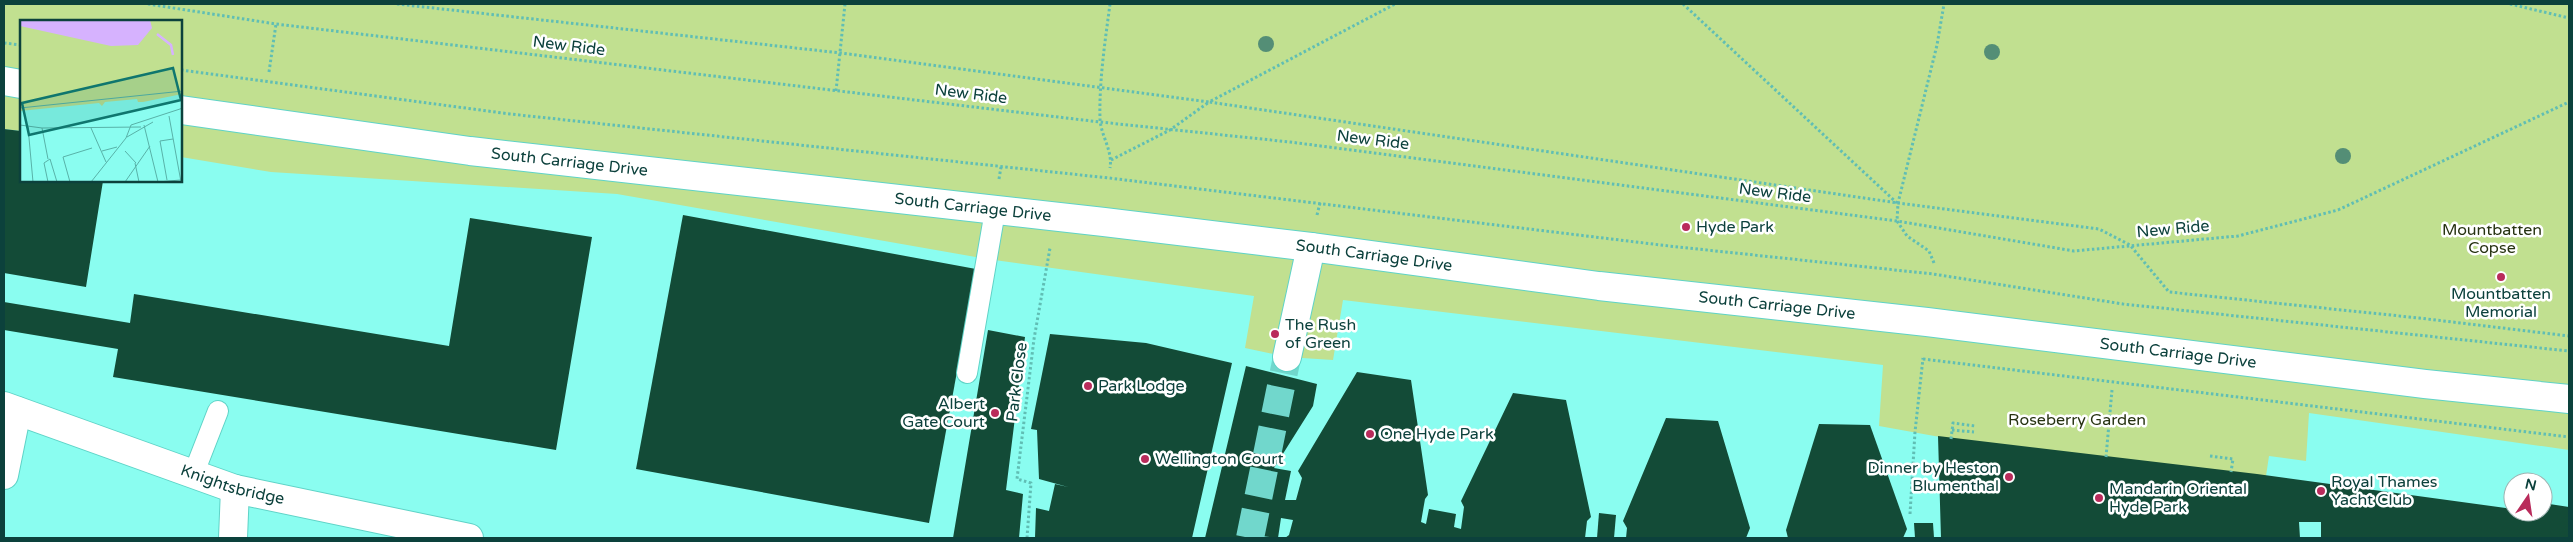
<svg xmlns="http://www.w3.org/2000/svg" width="2573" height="542" font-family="'Varela Round',sans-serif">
<rect width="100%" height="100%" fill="#8afdf0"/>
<path fill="#c1e090" d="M4,4h2565v446l-260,-37 -3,48 -37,-5 -3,20 -315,-37 -72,-13 4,-61 -540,-65 -10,60 -46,-3 -42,-9 9,-52 -267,-37 -370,-65 -346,-22 -90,-15v-136h-160v110l-17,-2z"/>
<g fill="#134b37">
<path d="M4,129l17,2v50h82l-17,106 -82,-14z"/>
<path d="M683,215l293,54 -47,254 -293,-54z"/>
<path d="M470,218l122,19 -36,213 -443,-73 5,-28 -114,-19v-28l126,21 4,-29 315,52z"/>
<path d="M988,330l37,7 -19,153 17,4 -4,44h-66z"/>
<path d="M1050,334l96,9 86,20 -40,175h-157l1,-30 13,3 6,-27 13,3 -29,-8 -2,-49 -6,-1z"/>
<path d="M1246,366l71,18 -4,22 -39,62 17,3 -6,29h11l6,-22 -4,-7 59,-99 54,8 17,115 -3,4 -4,23 5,2 3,-15 27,5 -2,13 7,2 3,-22 -3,-6 52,-108 53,7 25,117 -4,4 -2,17h-300l4,-3 4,-15 -12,-2 -3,20 -18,-2v2h-55z"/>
<path d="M1666,418l52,3 32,107 -4,10h-120l1,-10 -4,-7z"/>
<path d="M1819,424l51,1 37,104 -4,9h-115l-2,-8z"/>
<path d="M1938,436l319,38 256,35v3h30v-9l26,4v31h-248v-16h-22l1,16h-359z"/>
<path d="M1599,513l17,2 -2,23h-17z"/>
<path d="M1914,523h19l1,15h-19z"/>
</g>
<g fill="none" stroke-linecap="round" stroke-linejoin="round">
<path stroke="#71d7cc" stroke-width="28" stroke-dasharray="28 14" stroke-linecap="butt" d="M1250,538l37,-181"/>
<g stroke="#5fd3c7" stroke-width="22">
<g id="service">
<path d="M967,373l28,-162"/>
<path d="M193,475l25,-64"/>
</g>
</g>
<g stroke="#5fd3c7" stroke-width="30">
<g id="minor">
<path d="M4,81l17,3"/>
<path id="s1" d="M181,110l289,41 634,71 207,25 288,39 328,36 498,62 144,15"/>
<path d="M1287,357l24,-110"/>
<path d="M4,475l13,-64"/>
<path d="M233,538l2,-49"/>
</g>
</g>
<g stroke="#5fd3c7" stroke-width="30">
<g id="primary">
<path id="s2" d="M4,406l231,83 234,49"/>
</g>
</g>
<g stroke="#60beb4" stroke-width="3" stroke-dasharray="2.5 2.5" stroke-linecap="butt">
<path d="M148,4l128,20 824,98 190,20 607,79 177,30 164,-15 100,-26 231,-108"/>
<path d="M397,4l444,49 368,49 186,-98"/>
<path d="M1110,4c-5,38 -11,77 -10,115 1,17 13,32 10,49"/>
<path d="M1683,4l214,199"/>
<path d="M2510,4l59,14"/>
<path d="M4,43l17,2"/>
<path d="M181,70l329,44 599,64 560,68 264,28 190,30 446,47"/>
<path d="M269,72l7,-48"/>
<path d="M836,91l9,-87"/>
<path d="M1111,160l59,-30 39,-28 689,101 201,26 31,16 39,47 250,26 150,18"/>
<path d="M999,179l2,-12"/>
<path d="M1317,215l3,-12"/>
<path d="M1934,263l-5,-12 -22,-15 -10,-15 1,-18 39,-158 7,-41"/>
<path d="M1923,359l646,78"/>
<path d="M1952,430l22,2"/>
<path d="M1951,439l2,-16 22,3"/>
<path d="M2210,456l23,3 -2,13"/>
<path d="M2106,457l6,-67"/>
<path d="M1910,514l5,-82 8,-74"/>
<path d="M1027,538l4,-55 -14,-4 17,-140 16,-91"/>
</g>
<use href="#service" stroke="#fff" stroke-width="20"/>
<use href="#minor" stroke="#fff" stroke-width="28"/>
<use href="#primary" stroke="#fff" stroke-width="28"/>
</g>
<g fill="#548e76">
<circle cx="1266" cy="44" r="8"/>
<circle cx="1992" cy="52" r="8"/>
<circle cx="2343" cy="156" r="8"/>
</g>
<g fill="#b92b5b" stroke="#fff" stroke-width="2">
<circle cx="1686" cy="227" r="5"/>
<circle cx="2501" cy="277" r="5"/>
<circle cx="1275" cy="334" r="5"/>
<circle cx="1088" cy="386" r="5"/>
<circle cx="995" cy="413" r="5"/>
<circle cx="1370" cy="434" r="5"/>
<circle cx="1145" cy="459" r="5"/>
<circle cx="2009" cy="477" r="5"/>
<circle cx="2321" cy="491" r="5"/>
<circle cx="2099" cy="498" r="5"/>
</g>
<g text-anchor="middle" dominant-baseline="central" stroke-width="5" stroke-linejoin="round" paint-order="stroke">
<g font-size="16" fill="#0c413c" stroke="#fff">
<text transform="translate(569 46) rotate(7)">New Ride</text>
<text transform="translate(971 94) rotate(7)">New Ride</text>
<text transform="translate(1373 140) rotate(7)">New Ride</text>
<text stroke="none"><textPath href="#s1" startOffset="392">South Carriage Drive</textPath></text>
<text transform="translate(1775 193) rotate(7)">New Ride</text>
<text stroke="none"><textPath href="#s1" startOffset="798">South Carriage Drive</textPath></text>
<text transform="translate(2173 229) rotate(-5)">New Ride</text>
<text stroke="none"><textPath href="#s1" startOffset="1202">South Carriage Drive</textPath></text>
<text stroke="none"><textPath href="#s1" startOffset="1608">South Carriage Drive</textPath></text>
<text stroke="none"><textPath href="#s1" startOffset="2012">South Carriage Drive</textPath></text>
<text transform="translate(1017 382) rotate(-83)">Park Close</text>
<text stroke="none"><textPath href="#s2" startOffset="242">Knightsbridge</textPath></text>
</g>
<g font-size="16" fill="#0c413c" stroke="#fff" text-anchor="start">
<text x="1696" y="227">Hyde Park</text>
<text x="2501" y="294" text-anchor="middle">Mountbatten<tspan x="2501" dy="18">Memorial</tspan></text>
<text x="1285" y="325">The Rush<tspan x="1285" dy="18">of Green</tspan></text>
<text x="1098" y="386">Park Lodge</text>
<text x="985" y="404" text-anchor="end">Albert<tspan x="985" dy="18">Gate Court</tspan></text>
<text x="1380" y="434">One Hyde Park</text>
<text x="1155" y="459">Wellington Court</text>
<text x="1999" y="468" text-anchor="end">Dinner by Heston<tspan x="1999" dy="18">Blumenthal</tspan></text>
<text x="2331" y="482">Royal Thames<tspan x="2331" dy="18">Yacht Club</tspan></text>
<text x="2109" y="489">Mandarin Oriental<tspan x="2109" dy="18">Hyde Park</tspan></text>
</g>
<g font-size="16" fill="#273312" stroke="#fff">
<text x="2492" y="230">Mountbatten<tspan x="2492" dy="18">Copse</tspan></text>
<text x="2077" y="420">Roseberry Garden</text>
</g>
</g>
<g transform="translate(20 20)">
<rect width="162" height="162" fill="#8afdf0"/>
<path d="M0,0h162v74l-39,8h-5l-1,-3 -32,3 -3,4 -3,-3 -79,8z" fill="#c1e090"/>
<path d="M0,0h130l2,8 -14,17 -27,1 -91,-20z" fill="#d6b2fe"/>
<path fill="none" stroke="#d6b2fe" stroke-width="2.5" d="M137,14l14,11 2,10"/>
<path fill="none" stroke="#58b2a8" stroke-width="1" d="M0,88l163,-17M149,96l12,66M0,105l22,3 99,-1M124,105l14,57M8,107l5,55M22,108l6,31M71,108l15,34M107,117l26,-15M82,131l15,-4M105,131l11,12M115,143l4,19M147,160l-7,-39 13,-2M28,162l-4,-19 6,-4 7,23M50,162l-7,-25 29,-9M71,162l35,-44 5,-13 52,-17M105,162l25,-36M138,162l22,-2"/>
<path fill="#0f766e" fill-opacity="0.15" stroke="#0f766e" stroke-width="2.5" d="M153,48l8,32 -152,35 -7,-32z"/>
<rect width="162" height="162" fill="none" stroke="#0c413c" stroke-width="2.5"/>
</g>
<rect width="2573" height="542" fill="none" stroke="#0c413c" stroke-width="10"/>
<g transform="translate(2528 497) rotate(13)"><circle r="24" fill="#ffffff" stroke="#9eb3b1"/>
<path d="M0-4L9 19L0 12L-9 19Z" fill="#b92b5b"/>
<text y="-8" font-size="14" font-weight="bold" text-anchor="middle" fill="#0c413c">N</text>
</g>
</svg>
